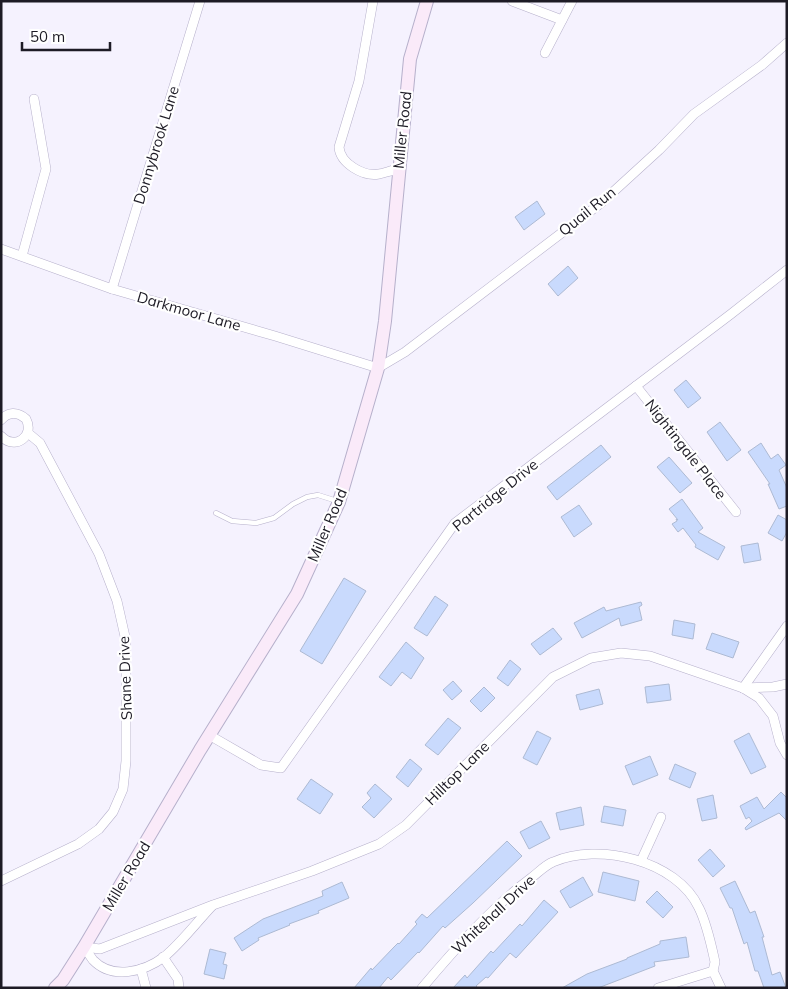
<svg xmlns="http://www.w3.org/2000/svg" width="788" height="989" font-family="Mulish,sans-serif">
<rect width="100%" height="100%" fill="#f5f2fe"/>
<g fill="#c9dafd" stroke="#adbad3">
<path d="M537,201l8,13 -21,16 -9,-13z"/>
<path d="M568,266l10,12 -20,18 -10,-12z"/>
<path d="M686,380l15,18 -13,10 -14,-18z"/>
<path d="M720,422l21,28 -14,11 -20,-29z"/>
<path d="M761,443l10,16 7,-5 8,11 -7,5 8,18v18l-8,3 -11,-25h2l-22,-32z"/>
<path d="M601,445l10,12 -54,43 -10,-13z"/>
<path d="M669,457l23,26 -12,10 -23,-26z"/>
<path d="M682,499l21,29 -5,4 27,15 -7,13 -23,-13 1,-2 -13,-17 -5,4 -6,-8 5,-3 -1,-2 2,1 -9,-11z"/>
<path d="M579,505l13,19 -18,13 -13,-20z"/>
<path d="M778,515l9,5v12l-5,9 -14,-8z"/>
<path d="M758,543l3,17 -17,3 -3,-17z"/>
<path d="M344,578l22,13 -44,73 -22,-13z"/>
<path d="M435,596l13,9 -21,31 -13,-8z"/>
<path d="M641,602l1,3 -3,2 3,13 -21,6 -2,-8 -37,20 -8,-15 30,-16 2,4z"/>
<path d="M674,620l21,4 -2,15 -21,-4z"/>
<path d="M553,628l9,11 -22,16 -9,-11z"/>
<path d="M712,633l27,9 -6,16 -27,-9z"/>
<path d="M406,642l18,16 -13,21 -9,-7 -11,14 -12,-9z"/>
<path d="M510,660l11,9 -13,17 -11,-8z"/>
<path d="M453,681l9,10 -10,9 -9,-10z"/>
<path d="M669,684l2,16 -24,3 -2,-16z"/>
<path d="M484,687l11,11 -14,14 -11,-11z"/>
<path d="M599,689l4,15 -23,6 -4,-15z"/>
<path d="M448,718l13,10 -23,27 -13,-10z"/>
<path d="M537,731l14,7 -14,27 -14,-7z"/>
<path d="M749,733l17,34 -15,7 -17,-33z"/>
<path d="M650,756l8,19 -25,10 -8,-19z"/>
<path d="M410,759l12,10 -14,18 -12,-10z"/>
<path d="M675,764l21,9 -6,15 -21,-9z"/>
<path d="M311,779l22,15 -13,20 -23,-15z"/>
<path d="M375,784l17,15 -18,19 -12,-11 9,-9 -4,-5z"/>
<path d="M781,792l6,6v23l-8,-8 -33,17 -1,-2 7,-7 -3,-4 -3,2 -6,-13 17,-9 7,12z"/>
<path d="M713,795l4,23 -15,3 -5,-22z"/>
<path d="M604,806l22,4 -3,16 -22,-4z"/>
<path d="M581,807l3,18 -24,5 -4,-17z"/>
<path d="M541,821l9,17 -21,11 -9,-17z"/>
<path d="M507,841l15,15 -49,47 -28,25 -2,-2 -24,27 -1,-1 -27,28 -3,-3 -9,11h-25l17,-20 1,2 22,-23 4,-4 1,1 18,-20 -2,-2 7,-8 5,4z"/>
<path d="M710,849l15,17 -12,11 -15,-17z"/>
<path d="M603,872l36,9 -4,20 -37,-9z"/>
<path d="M583,877l10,18 -23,13 -10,-17z"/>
<path d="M735,881l15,32 5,-2 9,26h-2l10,38 8,-3 6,16h-22l-6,-17h-3l-8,-29 -3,2 -12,-36h-2l-10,-20z"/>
<path d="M342,882l7,16 -31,13 1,2 -30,11 1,1 -32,13 1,2 -17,11 -8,-13 29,-19 60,-23 -1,-5z"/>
<path d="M657,891l16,16 -10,11 -17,-16z"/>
<path d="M544,900l14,12 -42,46 -6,-5 -22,25 -2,-1 -10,9 2,2h-25l12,-13 2,3 24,-27 2,2 27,-29 2,2z"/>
<path d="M686,937l3,20 -35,5 1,4 -57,22h-36l25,-14 40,-15v-1l33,-14v-3z"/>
<path d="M210,949l16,4 -3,11 4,1 -3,14 -20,-5z"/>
</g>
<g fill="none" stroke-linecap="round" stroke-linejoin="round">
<g stroke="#b6b0cb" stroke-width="5.5">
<path id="lane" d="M216,513l16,8 24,2 18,-5 19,-14 14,-7 11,-2 19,6"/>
</g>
<g stroke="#b6b0cb" stroke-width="10">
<g id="street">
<path d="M373,1l-14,80 -20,66c1,16 24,30 40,27 6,-1 13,-4 20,-5"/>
<path d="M512,1l50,19"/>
<path d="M545,53l27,-52"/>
<path d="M1,249l111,40 163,47 103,32 27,-16 196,-149 58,-53 35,-36 68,-49 25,-22"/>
<path d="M22,256l24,-87 -12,-70"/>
<path d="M112,289l88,-288"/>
<path d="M636,386l100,126"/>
<path d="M1,420c7,-8 16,-9 25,-1 9,17 -11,32 -25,17"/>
<path d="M743,688l44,-62"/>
<path d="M743,688l30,-1 14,-3"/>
<path d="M209,735l52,30 20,3 174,-245 276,-209 56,-44"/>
<path d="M641,861l20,-44"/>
<path d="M1,881l77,-37 21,-15 14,-17 10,-23 3,-28v-120l-9,-40 -18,-47 -59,-111 -12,-10"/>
<path d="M84,947l16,2 113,-44 99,-34 67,-27 27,-19 147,-148 38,-19 30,-5 29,3 93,32 16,10 14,18 7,27 7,12"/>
<path d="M84,947c3,4 6,9 9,13 19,20 51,12 71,-3 17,-14 32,-34 48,-51"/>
<path d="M163,957l15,22 1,9"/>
<path d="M141,969l5,19"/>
<path d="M422,988c32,-38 70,-81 109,-110 7,-5 14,-13 22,-16 45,-20 124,-2 146,46 8,16 12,36 16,54l-2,9 8,17"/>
<path d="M658,988l55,-17"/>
</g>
</g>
<g stroke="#b6b0cb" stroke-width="14">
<path id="secondary" d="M55,988l8,-8 21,-33 116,-197 97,-156 42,-92 39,-134 7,-47 25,-262 17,-58"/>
</g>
<use href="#lane" stroke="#fff" stroke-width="4.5"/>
<use href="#street" stroke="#fff" stroke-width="9"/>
<use href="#secondary" stroke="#faeaf9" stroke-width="12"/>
</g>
<g text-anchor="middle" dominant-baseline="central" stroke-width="4.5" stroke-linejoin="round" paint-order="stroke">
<g font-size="15" fill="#1d1b25" stroke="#fff">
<text transform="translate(402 130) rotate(-84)">Miller Road</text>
<text transform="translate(156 145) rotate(-73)">Donnybrook Lane</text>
<text transform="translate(587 211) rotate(-39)">Quail Run</text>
<text transform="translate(189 311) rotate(16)">Darkmoor Lane</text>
<text transform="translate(686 449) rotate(52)">Nightingale Place</text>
<text transform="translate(495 495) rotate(-39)">Partridge Drive</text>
<text transform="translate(327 525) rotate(-67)">Miller Road</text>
<text transform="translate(125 678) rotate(-92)">Shane Drive</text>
<text transform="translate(457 773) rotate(-45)">Hilltop Lane</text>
<text transform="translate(126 876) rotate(-59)">Miller Road</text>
<text transform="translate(493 914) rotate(-43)">Whitehall Drive</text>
</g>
</g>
<rect width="788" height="989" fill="none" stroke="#1d1b25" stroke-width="5"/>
<path d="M22 42v8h88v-8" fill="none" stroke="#1d1b25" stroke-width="2.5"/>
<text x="30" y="42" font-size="15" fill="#1d1b25" stroke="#ffffff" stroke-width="4" paint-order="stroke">50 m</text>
</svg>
